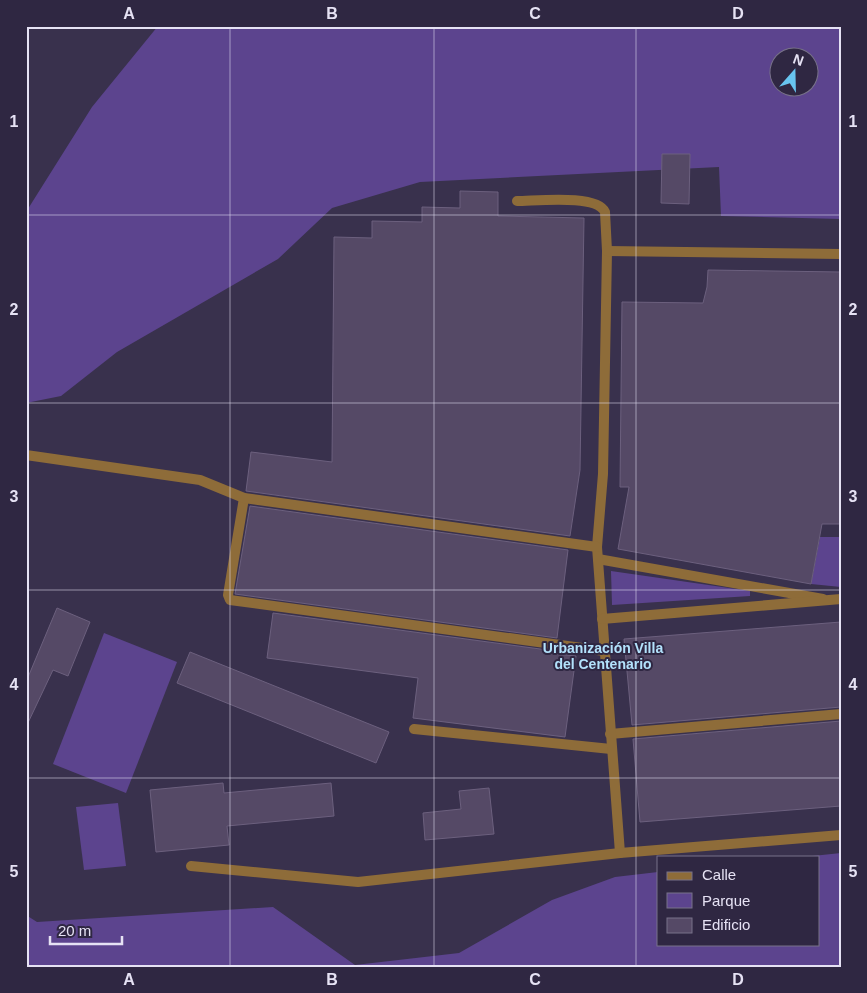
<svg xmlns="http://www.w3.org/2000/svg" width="867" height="993" font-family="Helvetica,sans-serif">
<rect width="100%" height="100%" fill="#39314d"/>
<g fill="#5c448e" fill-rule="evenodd">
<path d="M158,26h683v193l-120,-3 -2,-49 -299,15 -88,26 -54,51 -161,93 -56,44 -35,7v-191l66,-105zM780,58h30v30h-30z"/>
<path d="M820,537h21v50l-30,-3z"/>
<path d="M611,571l139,20v5l-138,9z"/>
<path d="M104,633l73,29 -51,131 -73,-29z"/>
<path d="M118,803l8,63 -42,4 -8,-63z"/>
<path d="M841,853v114h-815v-52l11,7 236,-15 82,58 104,-12 93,-53 63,-23 43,-5v72h160v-87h-15z"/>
</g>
<g fill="#554966" stroke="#6c607e">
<path d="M662,154h28l-1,50 -28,-1z"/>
<path d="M460,191l38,1v24l86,2 -4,252 -10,66 -324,-45 5,-39 81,10 2,-225 38,1v-17l50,1v-15l38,1z"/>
<path d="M708,270l133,2v252h-19l-11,60 -193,-35 11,-62h-9l2,-185 81,1 4,-16z"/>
<path d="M250,506l318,44 -11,88 -322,-44z"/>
<path d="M57,608l33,14 -22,54 -15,-6 -27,57v-45z"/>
<path d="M273,613l282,38v3l21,2 -11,81 -152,-19 5,-40 -151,-20z"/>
<path d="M841,622v85l-209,18 -8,-86z"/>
<path d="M190,652l199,80 -13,31 -199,-80z"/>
<path d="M841,721v85l-201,16 -7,-83z"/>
<path d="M223,783l1,10 107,-10 3,33 -107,10 2,19 -73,7 -6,-62z"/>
<path d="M489,788l5,46 -69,6 -2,-27 38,-4 -2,-18z"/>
</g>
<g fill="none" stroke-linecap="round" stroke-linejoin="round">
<g stroke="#8e6c39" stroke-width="10">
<path d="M244,498l-16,97 2,5 374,51"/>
<path d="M598,559l225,40"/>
<path d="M414,729l197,20"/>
<path d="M610,734l231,-20"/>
</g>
<g stroke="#8e6c39" stroke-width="10">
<path d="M517,201c19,0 80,-7 88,11l2,39 -4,223 -6,73 23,306"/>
<path d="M607,251l234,3"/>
<path d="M26,455l174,25 44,18 353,49"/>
<path d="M602,619l239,-20"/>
<path d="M191,866l167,16 262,-29 221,-18"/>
</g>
</g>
<path fill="none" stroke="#e6e2f4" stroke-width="1" stroke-opacity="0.55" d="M230,26v941M434,26v941M636,26v941M26,215h815M26,403h815M26,590h815M26,778h815"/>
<g text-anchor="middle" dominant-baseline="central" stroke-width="4" stroke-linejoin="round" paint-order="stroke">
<g font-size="14" font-weight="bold" fill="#b3e2fc" stroke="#2f2742">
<text x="603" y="648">Urbanización Villa<tspan x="603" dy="16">del Centenario</tspan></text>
</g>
</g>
<rect width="867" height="993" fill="none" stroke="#2f2742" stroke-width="55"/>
<rect x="657" y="856" width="162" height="90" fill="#2f2742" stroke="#787289"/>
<rect x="667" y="872" width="25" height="8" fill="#8e6c39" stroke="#787289"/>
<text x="702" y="880" font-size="15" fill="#e6e2f4">Calle</text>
<rect x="667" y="893" width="25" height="15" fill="#5c448e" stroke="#787289"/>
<text x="702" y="906" font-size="15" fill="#e6e2f4">Parque</text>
<rect x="667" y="918" width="25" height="15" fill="#554966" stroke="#787289"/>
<text x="702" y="930" font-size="15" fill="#e6e2f4">Edificio</text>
<g transform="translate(794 72) rotate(20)"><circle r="24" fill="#2f2742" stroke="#787289"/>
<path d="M0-4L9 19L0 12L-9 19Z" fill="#68c4f0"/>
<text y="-8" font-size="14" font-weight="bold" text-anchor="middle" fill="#e6e2f4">N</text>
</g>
<path d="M50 936v8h72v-8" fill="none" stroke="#e6e2f4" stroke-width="2.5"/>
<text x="58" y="936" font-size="15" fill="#e6e2f4" stroke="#2f2742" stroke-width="4" paint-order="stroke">20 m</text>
<rect x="28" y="28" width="812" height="938" fill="none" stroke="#e6e2f4" stroke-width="2"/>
<g font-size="16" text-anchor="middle" font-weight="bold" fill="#e6e2f4">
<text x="129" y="19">A</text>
<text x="332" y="19">B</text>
<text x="535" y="19">C</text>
<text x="738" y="19">D</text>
<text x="14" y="127">1</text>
<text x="853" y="127">1</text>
<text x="14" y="315">2</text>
<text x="853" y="315">2</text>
<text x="14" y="502">3</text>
<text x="853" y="502">3</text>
<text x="14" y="690">4</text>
<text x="853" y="690">4</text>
<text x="14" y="877">5</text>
<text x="853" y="877">5</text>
<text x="129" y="985">A</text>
<text x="332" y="985">B</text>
<text x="535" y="985">C</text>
<text x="738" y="985">D</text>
</g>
</svg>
